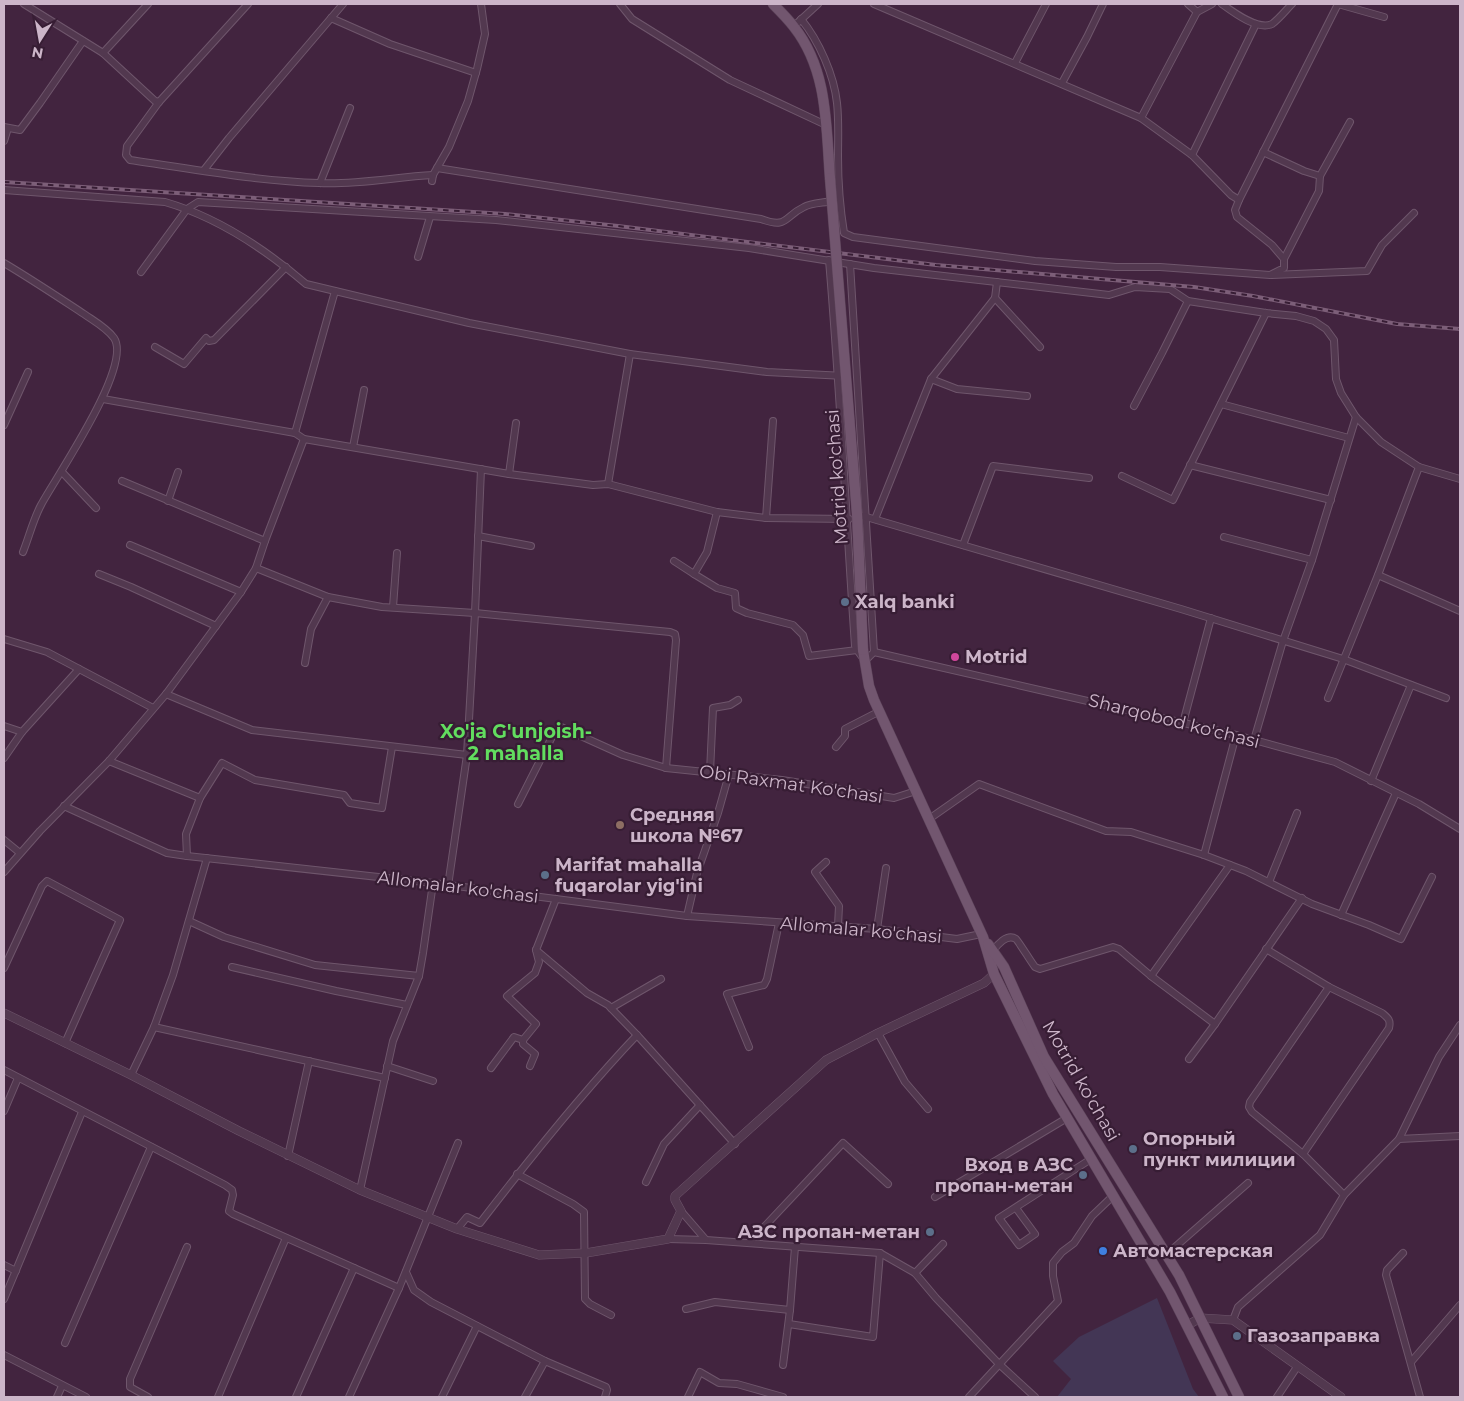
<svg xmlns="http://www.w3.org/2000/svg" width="1464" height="1401" font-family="Montserrat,sans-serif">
<rect width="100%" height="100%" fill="#42243f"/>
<path fill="#433655" d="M1157,1298l36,91 6,8h-142l14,-18 -18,-18 26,-24z"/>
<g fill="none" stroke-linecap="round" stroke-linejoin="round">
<g stroke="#6f566c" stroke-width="8">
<g id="minor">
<path d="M24,4l79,49 52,48 4,1"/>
<path d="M248,4l-89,98 -32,44 -1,9 4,5c63,9 126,21 189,23 38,2 76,-6 114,-8"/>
<path d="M620,4l12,15 98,61 96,45"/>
<path d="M874,4l267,114 51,37 39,40 8,5 99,-196"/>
<path d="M1222,4c11,8 36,27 50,20 7,-5 14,-14 20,-20"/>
<path d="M1338,4l46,13"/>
<path d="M1197,12l15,-8"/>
<path d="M331,18l59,26 86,29"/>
<path d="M801,19c18,22 33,56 36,84 2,18 1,36 1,54 0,26 2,51 6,76l9,4 182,24 81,6h44l110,8 14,-7v-9l-12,-14 -35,-28 -2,-7 4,-10"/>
<path d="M794,26l24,-22"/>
<path d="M103,53l45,-49"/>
<path d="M1015,63l31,-59"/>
<path d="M1062,83l25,-46 16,-33"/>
<path d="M1141,118l56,-106 -9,-8"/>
<path d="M4,127l16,3 20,-27 43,-62"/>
<path d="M4,141l4,-13"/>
<path d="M1263,152l41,19 16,5 30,-54"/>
<path d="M1192,155l64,-131"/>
<path d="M437,168l324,51c27,10 22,-2 43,-12 7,-4 19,-4 28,-6"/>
<path d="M204,170l25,-32 114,-134"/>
<path d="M432,181l1,-6 16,-28 19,-46 9,-32 8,-35 -4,-30"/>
<path d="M320,183l30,-75"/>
<path d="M4,190l161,12c52,15 100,47 141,82l163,39 161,31 137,18 78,4"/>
<path d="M418,257l12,-40"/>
<path d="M1284,259l35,-68 1,-15"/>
<path d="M829,260c11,129 17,257 26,386l2,4 8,11 9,-9 -24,-388"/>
<path d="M4,263c27,16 54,34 80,51 10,7 23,14 30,24 19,28 -58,139 -73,167 -8,15 -12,32 -18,47"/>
<path d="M141,272l46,-63 11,-7 298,18 253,28 125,20 235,27 26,-8 35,2 18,12 78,12 30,3 18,5 12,8 8,11 2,39 5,14 15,24 25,25 38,25 41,12"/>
<path d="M1272,275l95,-4 15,-26 32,-32"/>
<path d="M995,298l45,49"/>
<path d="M155,347l29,17 22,-26 3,3 5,-1 72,-73"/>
<path d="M931,379l26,10 70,7"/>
<path d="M103,399l192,34 9,6 205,35 84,11 15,-1 109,28 49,6 83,1"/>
<path d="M1221,404l128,34"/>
<path d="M1134,406l28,-53 26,-52"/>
<path d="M4,425l24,-53"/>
<path d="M295,433l40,-142"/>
<path d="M353,447l11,-57"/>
<path d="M1190,465l141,35"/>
<path d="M62,472l34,36"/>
<path d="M509,474l7,-51"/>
<path d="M1122,476l51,24 93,-187"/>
<path d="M122,481l143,60"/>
<path d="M608,484l22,-130"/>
<path d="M168,501l10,-29"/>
<path d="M717,512l-10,40 -13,22 23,14 18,5 1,15 11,5 46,12 10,10 6,21 48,-6"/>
<path d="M863,516l318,93 162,50 103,39"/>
<path d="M766,518l7,-97"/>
<path d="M875,519l56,-140 64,-81 2,-16"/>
<path d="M478,536l53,10"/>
<path d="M1224,537l88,23"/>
<path d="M130,545l111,47"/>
<path d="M963,545l30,-79 96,12"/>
<path d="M674,561l20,13"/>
<path d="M256,568l72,29 54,10 93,6 195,19 5,2 1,6 -10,128"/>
<path d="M99,574l32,13 85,39"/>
<path d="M1378,575l82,36"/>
<path d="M393,607l4,-54"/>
<path d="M4,639l43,13 106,56"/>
<path d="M874,652l362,83 99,27 84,42 41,25"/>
<path d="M305,663l6,-34 17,-32"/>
<path d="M166,694l86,36 215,25"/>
<path d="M1328,698l50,-123 41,-108"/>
<path d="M1183,723l28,-105"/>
<path d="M4,726l18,6 57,-63"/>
<path d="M1254,740l29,-99 29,-81 44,-143"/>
<path d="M836,747l9,-11v-7l35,-18"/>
<path d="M4,758l18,-26"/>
<path d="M109,761l91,37"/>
<path d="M710,772l3,-64 17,-3 8,-5"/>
<path d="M1371,781l40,-96"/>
<path d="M518,804l37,-73 6,-4 62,28 43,13 116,12 112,18 22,-7"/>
<path d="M64,806l103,47 20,3 246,27 254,33 190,13 80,10 24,-5"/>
<path d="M929,819l50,-35 127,47 25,1 73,23 42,16 66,33 57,21 32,14 31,-62"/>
<path d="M4,840l16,13"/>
<path d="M1204,855l32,-120"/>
<path d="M187,856l-1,-22 14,-36 22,-35 33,17 89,15 6,8 32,5 10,-61"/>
<path d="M826,862l-11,10 24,34 -1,20"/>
<path d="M4,872l36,-41 69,-70 57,-67 75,-102 15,-24 9,-27 39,-102"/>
<path d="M1269,882l28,-69"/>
<path d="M448,886l19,-131 8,-142 6,-144"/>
<path d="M556,899l-20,51 51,43 21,12 29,30 98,109"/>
<path d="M1341,915l55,-122"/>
<path d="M687,916l10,-43 21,-60 11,-39"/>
<path d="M189,921l35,16 91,28 104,11"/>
<path d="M877,929l9,-61"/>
<path d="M1266,949l63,38 53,26c6,5 9,7 7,15l-86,126"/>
<path d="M993,951c4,-6 14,-18 23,-12 3,3 15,23 19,28l5,2 73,-22 6,2 32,27 64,48"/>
<path d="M232,967l104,24 71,14"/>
<path d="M4,968l38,-82 5,-5 73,39 -55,123"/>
<path d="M1151,976l79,-111"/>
<path d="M1329,987l-79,115 -1,5 3,5 51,42 41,41"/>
<path d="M611,1008l50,-29"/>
<path d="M154,1027l231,51"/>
<path d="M878,1033l27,49 23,27"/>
<path d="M523,1040v4l12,10 -5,12"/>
<path d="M749,1047l-22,-53 37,-9 3,-6 12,-56"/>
<path d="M1189,1059l26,-35 87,-126"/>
<path d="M387,1066l46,15"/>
<path d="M491,1068l23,-31 9,3 13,-16 -29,-28 28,-23 4,-11 -3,-12"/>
<path d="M4,1070l221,115 7,5 1,5 -4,16 4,3 166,74"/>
<path d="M131,1075l23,-48 19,-52 34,-117"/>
<path d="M4,1111l14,-33"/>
<path d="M1399,1139l40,-82 21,-32"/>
<path d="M288,1156l21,-95"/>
<path d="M517,1174l56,30 11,8 1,87 5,5 21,11"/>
<path d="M646,1182l18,-38 36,-39"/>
<path d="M360,1190l33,-149 26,-65 4,-23 10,-70"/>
<path d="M935,1197l132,-79"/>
<path d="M1016,1208l19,26 -16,11 -20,-27 92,-59"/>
<path d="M681,1211l25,29 174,13 35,20 21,25 63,66 36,33"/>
<path d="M457,1229l10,-12 13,6c50,-65 101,-129 157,-188"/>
<path d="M668,1239l38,1"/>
<path d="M750,1242l93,-99 45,41"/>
<path d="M1403,1253l-16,17 -1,5 34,122"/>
<path d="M1167,1254l81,-71"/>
<path d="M4,1265l12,6"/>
<path d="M406,1272l8,18 17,12 114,59 61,26 1,3 -2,7"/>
<path d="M915,1273l28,-29"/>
<path d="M4,1299l78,-187"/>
<path d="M686,1309l29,-7 75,8"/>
<path d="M1233,1320l5,-13 82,-72 24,-40 55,-56 61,-3"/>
<path d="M789,1324l84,13 7,-84"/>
<path d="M65,1343l86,-196"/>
<path d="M4,1355l82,42"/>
<path d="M1411,1362l49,-57"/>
<path d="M783,1365l7,-55 5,-63"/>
<path d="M57,1397l5,-11"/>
<path d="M148,1397l-18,-10v-8l57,-132"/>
<path d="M218,1397l68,-159"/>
<path d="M296,1397l58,-129"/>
<path d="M349,1397l50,-109 59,-145"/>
<path d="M442,1397l35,-71"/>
<path d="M525,1397l20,-36"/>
<path d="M688,1397l12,-25 19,11 18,1 46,13"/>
<path d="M969,1397l89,-96 -5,-25v-13l9,-11 12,-9 18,-27 22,-21"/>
<path d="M1277,1397l20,-30"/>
</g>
</g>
<g stroke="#6f566c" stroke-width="9">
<g id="tertiary">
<path d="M4,1013l127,62 108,56 121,59 97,39 82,26 47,-2 82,-14 13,-28 -6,-11v-4l151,-136 52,-27 106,-50 10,-9"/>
<path d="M1188,1325l12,-7 33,2 108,77"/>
</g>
</g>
<g stroke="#5b4258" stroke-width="11">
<g id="primary">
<path d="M773,4c7,7 15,15 21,23 34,43 32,99 36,151"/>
<path d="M863,650l6,36 5,14 109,237 11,37 59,120 117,198 53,105"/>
<path d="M988,944l16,23 40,90 135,218 60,122"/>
</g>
</g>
<use href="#minor" stroke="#52384f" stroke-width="6"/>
<use href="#tertiary" stroke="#52384f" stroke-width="8"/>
<use href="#primary" stroke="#72566f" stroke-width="10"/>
<g stroke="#7c5e78" stroke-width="4">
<path id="rail" d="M4,182l501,32 113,12 318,39 258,22 59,9 144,28 63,5"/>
</g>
<use href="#rail" stroke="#371d34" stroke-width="2" stroke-dasharray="5.5" stroke-linecap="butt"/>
<g stroke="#5b4258" stroke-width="11" stroke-linecap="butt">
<path id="primary-bridge" d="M830,178l27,336 6,136"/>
</g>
<use href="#primary-bridge" stroke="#72566f" stroke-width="10"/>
</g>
<g fill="#5c6f8a" stroke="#371d34" stroke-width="2">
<circle cx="845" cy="602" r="5"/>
<circle cx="545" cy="875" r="5"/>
<circle cx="1133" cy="1149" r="5"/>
<circle cx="1083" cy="1175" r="5"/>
<circle cx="930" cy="1232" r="5"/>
<circle cx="1237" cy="1336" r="5"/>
</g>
<circle fill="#d1479c" stroke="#371d34" stroke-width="2" cx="955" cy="657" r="5"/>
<circle fill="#8d6e63" stroke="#371d34" stroke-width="2" cx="620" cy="825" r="5"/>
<circle fill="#3f7fe0" stroke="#371d34" stroke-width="2" cx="1103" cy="1251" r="5"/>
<g text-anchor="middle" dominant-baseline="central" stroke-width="4.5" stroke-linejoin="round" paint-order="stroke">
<g font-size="18" fill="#ccb5c9" stroke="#371d34">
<text transform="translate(837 477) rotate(-94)">Motrid ko'chasi</text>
<text transform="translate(1174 721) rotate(14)">Sharqobod ko'chasi</text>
<text transform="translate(791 784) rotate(8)">Obi Raxmat Ko'chasi</text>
<text transform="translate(458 887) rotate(7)">Allomalar ko'chasi</text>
<text transform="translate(861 930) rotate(5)">Allomalar ko'chasi</text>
<text transform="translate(1081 1081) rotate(60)">Motrid ko'chasi</text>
</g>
<g font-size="18" font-weight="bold" fill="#ccb5c9" stroke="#371d34" text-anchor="start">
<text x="855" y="602">Xalq banki</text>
<text x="965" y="657">Motrid</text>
<text x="630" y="815">Средняя<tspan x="630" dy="21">школа №67</tspan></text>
<text x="555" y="865">Marifat mahalla<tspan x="555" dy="21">fuqarolar yig'ini</tspan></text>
<text x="1143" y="1139">Опорный<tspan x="1143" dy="21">пункт милиции</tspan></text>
<text x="1073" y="1165" text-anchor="end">Вход в АЗС<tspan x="1073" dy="21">пропан-метан</tspan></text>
<text x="920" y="1232" text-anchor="end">АЗС пропан-метан</text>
<text x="1113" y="1251">Автомастерская</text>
<text x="1247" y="1336">Газозаправка</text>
</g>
<g font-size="19" font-weight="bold" fill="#62dd5f" stroke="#371d34">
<text x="516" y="731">Xo'ja G'unjoish-<tspan x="516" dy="22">2 mahalla</tspan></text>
</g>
</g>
<rect width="1464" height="1401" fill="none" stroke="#ccb5c9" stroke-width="10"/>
<g transform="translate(40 40) rotate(191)" stroke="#371d34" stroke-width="4" paint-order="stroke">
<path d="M0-4L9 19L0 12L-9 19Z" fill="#ccb5c9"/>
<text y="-8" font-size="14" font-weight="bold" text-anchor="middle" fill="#ccb5c9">N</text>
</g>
</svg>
